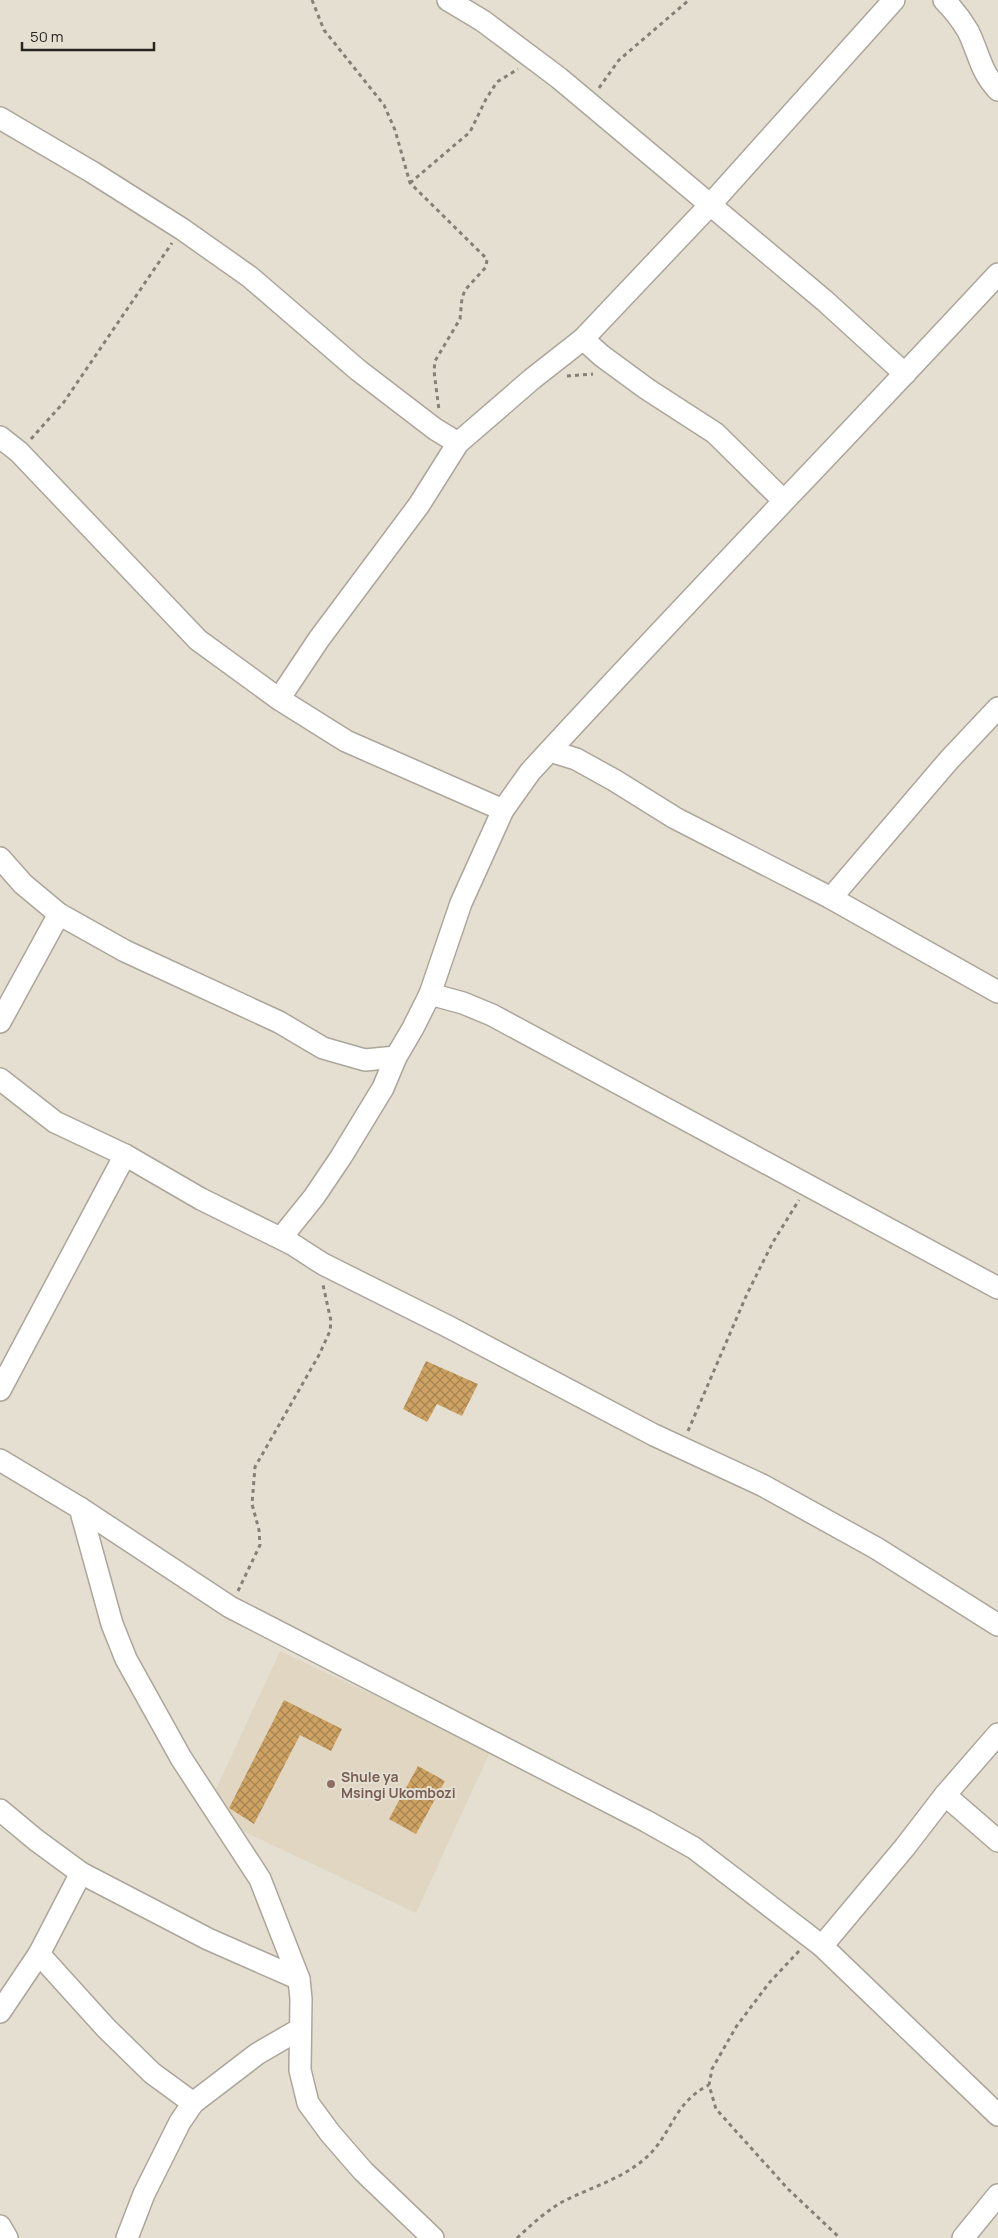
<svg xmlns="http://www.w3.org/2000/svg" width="998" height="2238" font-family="Manrope,sans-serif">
<defs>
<pattern id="building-cross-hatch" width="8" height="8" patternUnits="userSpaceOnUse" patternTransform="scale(1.25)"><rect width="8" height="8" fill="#cda263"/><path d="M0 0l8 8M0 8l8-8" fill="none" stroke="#a68451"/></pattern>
</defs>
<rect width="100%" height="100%" fill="#e5dfd2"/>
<path fill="#e0d6c2" d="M280,1651l211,99 -75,163 -211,-100z"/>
<g fill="url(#building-cross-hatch)">
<path d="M426,1361l52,23 -16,32 -25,-12 -10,18 -24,-13z"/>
<path d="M284,1700l58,29 -11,22 -31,-16 -46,89 -25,-16z"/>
<path d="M418,1766l27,15 -29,53 -27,-15z"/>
</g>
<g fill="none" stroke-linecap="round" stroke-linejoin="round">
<g stroke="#aca69a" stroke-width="24">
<g id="street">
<path d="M448,0l35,21 76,57 266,223 80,73"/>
<path d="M944,0c9,9 17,19 24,31 11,22 12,40 30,59"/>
<path d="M0,118l92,54 90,57 68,48 108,93 77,59 23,14"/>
<path d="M583,339l19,17 45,33 68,44 68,67"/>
<path d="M0,437l19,15 179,188 81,59 67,42 157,69"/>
<path d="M279,699l40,-60 100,-134 39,-62 74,-64 51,-40 127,-134 184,-205"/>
<path d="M550,751l26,8 38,21 61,38 156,80 167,94"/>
<path d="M0,858l23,26 36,30 66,37 154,71 44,26 42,12 31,-3"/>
<path d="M831,898l118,-138 49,-52"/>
<path d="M430,994l33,9 29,12 506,273"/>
<path d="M0,1022l59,-108"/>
<path d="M0,1079l55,43 70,33 76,44 91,45 31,20 126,63 205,108 108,50 114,63 122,77"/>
<path d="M281,1238l33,-41 27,-40 42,-69 13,-31 17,-29 17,-34 31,-91 42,-93 27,-38c154,-168 313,-331 468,-498"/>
<path d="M0,1390l125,-235"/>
<path d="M0,1460l80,48 150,99 416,214 48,27 128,98 176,169"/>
<path d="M80,1508l32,116 14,35 55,99 79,121 39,100 2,20 -1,71 8,33 22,30 33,38 70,67"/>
<path d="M945,1795l53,46"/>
<path d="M0,1810l36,30 45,33 127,66 91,40"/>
<path d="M822,1946l83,-99 40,-52 53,-61"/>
<path d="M39,1954l67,74 46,45 41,30"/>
<path d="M0,2012l39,-58 42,-81"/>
<path d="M0,2226l7,12"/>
<path d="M127,2238l17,-44 36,-72 13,-19 64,-49 43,-25"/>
<path d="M963,2238l35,-43"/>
</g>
</g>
<g stroke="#848077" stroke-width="3" stroke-dasharray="4 4" stroke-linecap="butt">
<path d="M312,0l12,30 60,75 11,25 15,53 77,76 -1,8 -21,23 -3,8 -2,21 -25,42 -1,10 5,39"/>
<path d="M599,88l20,-28 70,-60"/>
<path d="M410,183l60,-51 16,-33 11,-17 21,-13"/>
<path d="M567,376l26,-2"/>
<path d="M31,439l33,-37 108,-159"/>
<path d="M688,1431l59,-137 26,-52 26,-42"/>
<path d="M238,1591l22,-46 -1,-15 -7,-26 3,-37 64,-112 11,-24 1,-10 -8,-36"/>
<path d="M799,1951l-30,32 -33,44 -24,42 -3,16 7,24 72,80 52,49"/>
<path d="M517,2238c14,-13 28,-26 45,-36 29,-15 64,-24 88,-48 23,-24 25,-52 59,-69"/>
</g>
<use href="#street" stroke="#fff" stroke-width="21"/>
</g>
<circle fill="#8d6e63" stroke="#e5dfd2" stroke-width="2" cx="331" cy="1784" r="5"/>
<g text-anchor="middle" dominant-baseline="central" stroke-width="4" stroke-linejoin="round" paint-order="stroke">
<g font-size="14" font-weight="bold" fill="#785e54" stroke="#e5dfd2" text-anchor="start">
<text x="341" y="1776">Shule ya<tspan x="341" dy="16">Msingi Ukombozi</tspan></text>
</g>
</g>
<path d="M22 42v8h132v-8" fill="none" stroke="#272520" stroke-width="2.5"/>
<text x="30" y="42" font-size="15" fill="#272520" stroke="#e5dfd2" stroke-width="4" paint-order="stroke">50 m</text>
</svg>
